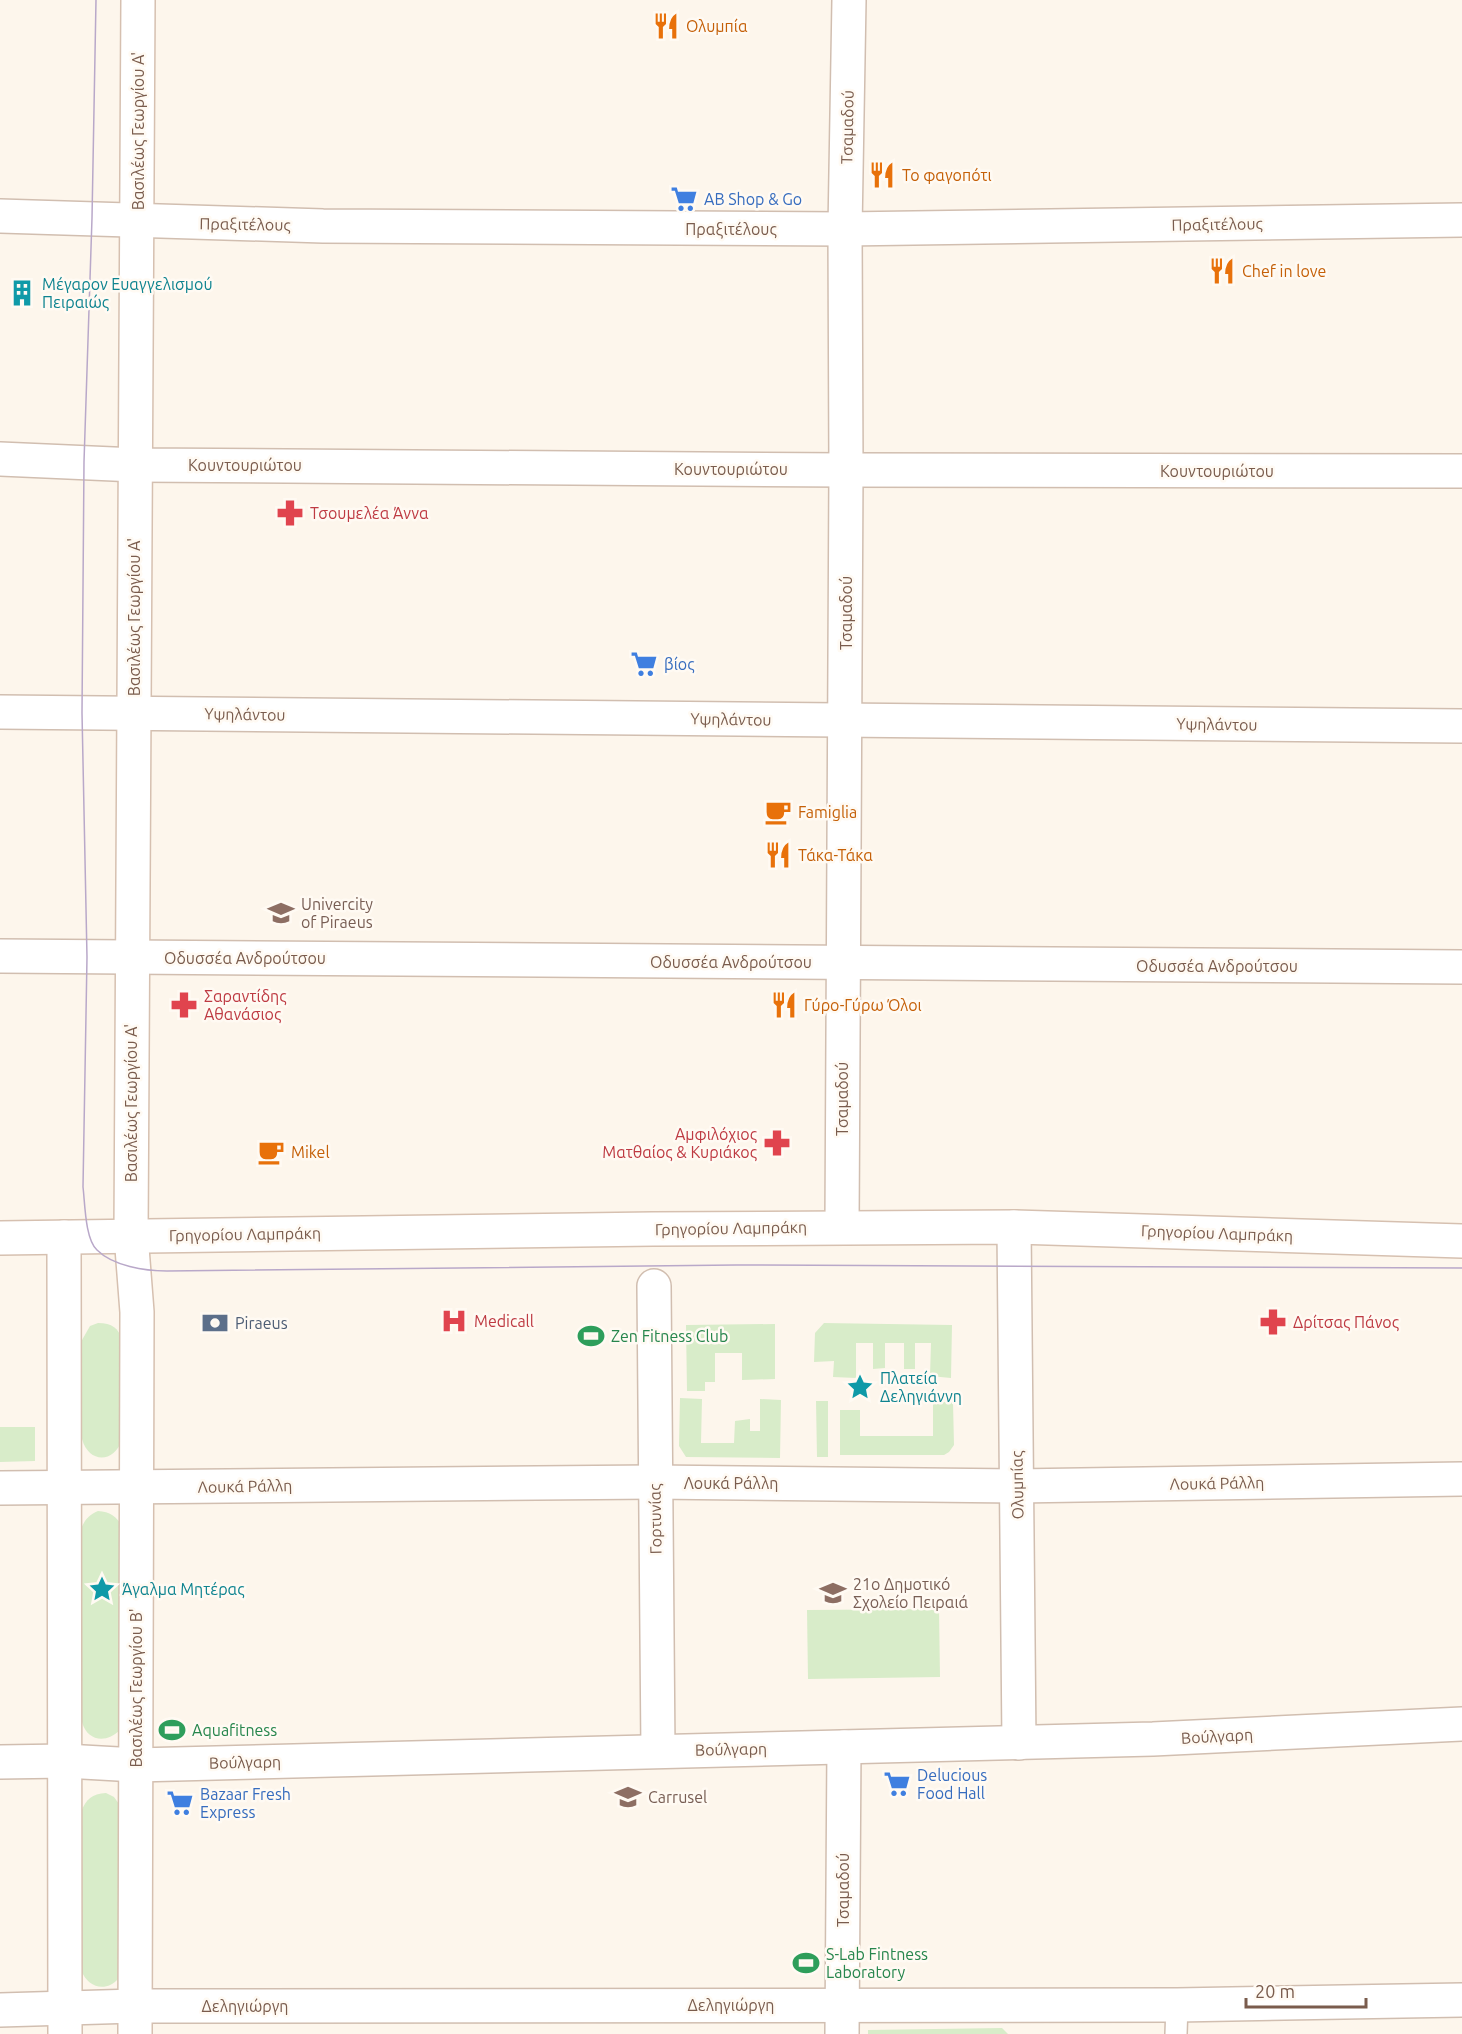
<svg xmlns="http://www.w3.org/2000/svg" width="1462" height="2034" font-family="Ubuntu,sans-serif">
<rect width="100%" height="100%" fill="#fdf6ec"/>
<g fill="#d8ecc9">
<path d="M98,1323c14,0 21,5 24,18v99c-8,23 -33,24 -40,-1v-99l8,-14z"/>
<path d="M824,1323l128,2 -1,53 -21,-2 1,-33h-16v26h-11v-26h-19v25l-12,1v-26h-17v35l-23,-1 1,-16 -20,1 1,-29z"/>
<path d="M775,1324v55l-33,1v-27h-27v29h-10v9h-18l-1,-66z"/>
<path d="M680,1398l22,1 -1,44h33l1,-22 15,-2v12h10v-32l21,1 -1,58 -94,-1 -7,-11z"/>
<path d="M816,1401h12v56h-11z"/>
<path d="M933,1402h20l1,43 -5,7 -5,3h-104v-45h20v26h73z"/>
<path d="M0,1427h35v34l-35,1z"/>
<path d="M98,1511c13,1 20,6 25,18l-3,201c-14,14 -33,11 -38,-8l-1,-193c4,-10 8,-14 17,-18z"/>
<path d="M939,1609l1,68 -132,2 -1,-69z"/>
<path d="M106,1793l8,4 5,7v174c-13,15 -31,10 -38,-8v-158c5,-13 11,-18 25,-19z"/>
<path d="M1002,2028l6,6h-140v-4z"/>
</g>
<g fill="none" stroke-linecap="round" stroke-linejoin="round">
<g stroke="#d1beb0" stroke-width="24">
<path id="lane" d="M1176,2034l1,-29"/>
</g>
<g stroke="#d1beb0" stroke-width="36">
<g id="street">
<path d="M0,216l323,10 522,3 617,-9"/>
<path d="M0,459l136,6 710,5 616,1"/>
<path d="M0,712l1462,14"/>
<path d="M0,956l1462,11"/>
<path d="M842,1227l4,-757 -1,-241 4,-229"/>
<path d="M1014,1227l5,516"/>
<path d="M654,1286l4,465"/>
<path d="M0,1488l654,-6 363,4 445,-7"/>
<path d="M0,1762l65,-1 71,4 1017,-26 309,-15"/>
<path d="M0,2010l135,-4 1042,-1 285,-5"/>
<path d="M842,2034l2,-287"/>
</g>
</g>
<g stroke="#d6c0b0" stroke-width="36">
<g id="secondary">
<path d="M64,1237l1,797"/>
<path d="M0,1238l653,-9 361,-2 448,14"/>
<path d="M135,2034l2,-722 -6,-77 7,-1235"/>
</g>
</g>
<use href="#lane" stroke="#fff" stroke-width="21"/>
<use href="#street" stroke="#fff" stroke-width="33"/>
<use href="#secondary" stroke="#fff" stroke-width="33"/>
<path stroke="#b9a8c9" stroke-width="1.5" d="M96,0l-4,218 -8,244 -2,251 5,244 -4,230c2,16 2,52 14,63 16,16 48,21 70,21l569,-6 726,3"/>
</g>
<defs>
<g id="restaurant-bare" transform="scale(2.07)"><path d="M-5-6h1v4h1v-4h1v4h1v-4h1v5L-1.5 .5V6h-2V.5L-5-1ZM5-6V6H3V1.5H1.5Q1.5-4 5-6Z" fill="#e8710a" stroke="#fffaf3" stroke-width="2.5" paint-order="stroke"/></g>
<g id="supermarket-bare" transform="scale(2.07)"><path d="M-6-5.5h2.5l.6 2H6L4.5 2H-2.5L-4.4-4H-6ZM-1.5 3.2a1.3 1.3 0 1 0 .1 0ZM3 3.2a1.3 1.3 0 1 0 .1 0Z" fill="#3f7fe0" stroke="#fffaf3" stroke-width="2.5" paint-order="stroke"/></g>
<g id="building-bare" transform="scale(2.07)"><path d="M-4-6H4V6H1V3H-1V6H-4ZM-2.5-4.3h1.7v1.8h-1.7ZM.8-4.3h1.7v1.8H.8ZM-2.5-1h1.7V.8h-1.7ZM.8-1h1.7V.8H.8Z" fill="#0f9aa8" stroke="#fffaf3" stroke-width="2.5" paint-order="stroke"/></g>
<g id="pharmacy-bare" transform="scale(2.07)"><path d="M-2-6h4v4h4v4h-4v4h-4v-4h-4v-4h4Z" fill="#e0444e" stroke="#fffaf3" stroke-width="2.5" paint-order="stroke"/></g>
<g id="cafe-bare" transform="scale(2.07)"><path d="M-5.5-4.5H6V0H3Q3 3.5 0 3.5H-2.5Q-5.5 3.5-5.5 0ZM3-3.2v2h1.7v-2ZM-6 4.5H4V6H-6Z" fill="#e8710a" stroke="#fffaf3" stroke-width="2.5" paint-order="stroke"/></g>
<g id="university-bare" transform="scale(2.07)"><path d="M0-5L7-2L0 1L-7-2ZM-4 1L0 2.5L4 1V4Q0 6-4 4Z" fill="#8d6e63" stroke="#fffaf3" stroke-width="2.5" paint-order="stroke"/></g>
<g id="hospital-bare" transform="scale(2.07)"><path d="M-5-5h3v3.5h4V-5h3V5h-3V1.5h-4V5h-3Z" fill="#e0444e" stroke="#fffaf3" stroke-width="2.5" paint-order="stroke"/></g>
<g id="bank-bare" transform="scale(2.07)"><path d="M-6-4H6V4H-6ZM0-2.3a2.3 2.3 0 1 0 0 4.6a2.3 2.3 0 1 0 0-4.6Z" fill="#5c6f8a" stroke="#fffaf3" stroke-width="2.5" paint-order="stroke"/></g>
<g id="stadium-bare" transform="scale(2.07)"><path d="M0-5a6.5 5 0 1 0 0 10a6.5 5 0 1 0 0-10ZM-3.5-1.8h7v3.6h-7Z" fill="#2e9e5b" stroke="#fffaf3" stroke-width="2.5" paint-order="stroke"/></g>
<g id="sight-bare" transform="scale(2.07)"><path d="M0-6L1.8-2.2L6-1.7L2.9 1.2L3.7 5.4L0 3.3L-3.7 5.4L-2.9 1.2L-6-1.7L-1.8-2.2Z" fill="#0f9aa8" stroke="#fffaf3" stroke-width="2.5" paint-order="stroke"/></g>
<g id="school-bare" transform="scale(2.07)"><path d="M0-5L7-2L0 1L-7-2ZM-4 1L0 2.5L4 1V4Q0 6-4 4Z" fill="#8d6e63" stroke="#fffaf3" stroke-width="2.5" paint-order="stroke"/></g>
</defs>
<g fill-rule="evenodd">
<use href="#restaurant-bare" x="666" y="26"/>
<use href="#restaurant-bare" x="882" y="175"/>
<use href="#supermarket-bare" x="684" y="199"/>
<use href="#restaurant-bare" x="1222" y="271"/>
<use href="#building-bare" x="22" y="293"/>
<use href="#pharmacy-bare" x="290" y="513"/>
<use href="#supermarket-bare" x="644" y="664"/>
<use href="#cafe-bare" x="778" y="812"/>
<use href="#restaurant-bare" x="778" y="855"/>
<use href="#university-bare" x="281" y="913"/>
<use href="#pharmacy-bare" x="184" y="1005"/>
<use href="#restaurant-bare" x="784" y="1005"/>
<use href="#pharmacy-bare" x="777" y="1143"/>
<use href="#cafe-bare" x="271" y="1152"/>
<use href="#hospital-bare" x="454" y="1321"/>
<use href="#pharmacy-bare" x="1273" y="1322"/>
<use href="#bank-bare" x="215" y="1323"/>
<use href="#stadium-bare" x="591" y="1336"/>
<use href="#sight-bare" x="860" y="1387"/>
<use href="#sight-bare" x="102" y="1589"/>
<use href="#school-bare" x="833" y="1593"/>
<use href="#stadium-bare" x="172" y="1730"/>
<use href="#supermarket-bare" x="897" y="1784"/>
<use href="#school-bare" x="628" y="1797"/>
<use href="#supermarket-bare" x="180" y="1803"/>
<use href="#stadium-bare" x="806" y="1963"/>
</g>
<g text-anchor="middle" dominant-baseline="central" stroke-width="5" stroke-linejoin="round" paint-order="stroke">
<g font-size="16" fill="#c56008" stroke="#fffaf3" text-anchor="start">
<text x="686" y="26">Ολυμπία</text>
<text x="902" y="175">Το φαγοπότι</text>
<text x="1242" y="271">Chef in love</text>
<text x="798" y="812">Famiglia</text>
<text x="798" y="855">Τάκα-Τάκα</text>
<text x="804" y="1005">Γύρο-Γύρω Όλοι</text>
<text x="291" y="1152">Mikel</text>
</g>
<g font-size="16" fill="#7a5c4d" stroke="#fffaf3">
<text transform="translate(847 127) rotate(-89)">Τσαμαδού</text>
<text transform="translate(138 131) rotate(-90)">Βασιλέως Γεωργίου Α'</text>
<text transform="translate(245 224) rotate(1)">Πραξιτέλους</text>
<text transform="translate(1217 224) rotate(-1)">Πραξιτέλους</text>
<text x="731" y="229">Πραξιτέλους</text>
<text x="245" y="465">Κουντουριώτου</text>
<text x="731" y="469">Κουντουριώτου</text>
<text x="1217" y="471">Κουντουριώτου</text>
<text transform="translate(846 613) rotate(-90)">Τσαμαδού</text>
<text transform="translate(134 617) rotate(-90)">Βασιλέως Γεωργίου Α'</text>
<text transform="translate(245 714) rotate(1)">Υψηλάντου</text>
<text transform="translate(731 719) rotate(1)">Υψηλάντου</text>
<text transform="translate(1217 724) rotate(1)">Υψηλάντου</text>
<text x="245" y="958">Οδυσσέα Ανδρούτσου</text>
<text x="731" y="962">Οδυσσέα Ανδρούτσου</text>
<text x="1217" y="966">Οδυσσέα Ανδρούτσου</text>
<text transform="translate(842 1099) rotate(-90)">Τσαμαδού</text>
<text transform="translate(131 1103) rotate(-90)">Βασιλέως Γεωργίου Α'</text>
<text transform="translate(731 1228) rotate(-1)">Γρηγορίου Λαμπράκη</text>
<text transform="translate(1217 1233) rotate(2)">Γρηγορίου Λαμπράκη</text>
<text transform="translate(245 1234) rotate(-1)">Γρηγορίου Λαμπράκη</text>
<text x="731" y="1483">Λουκά Ράλλη</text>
<text transform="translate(1217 1483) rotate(-1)">Λουκά Ράλλη</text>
<text transform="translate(1017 1485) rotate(-91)">Ολυμπίας</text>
<text transform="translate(245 1486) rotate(-1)">Λουκά Ράλλη</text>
<text transform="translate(655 1519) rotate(-91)">Γορτυνίας</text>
<text transform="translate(136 1688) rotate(-90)">Βασιλέως Γεωργίου Β'</text>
<text transform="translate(1217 1736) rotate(-3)">Βούλγαρη</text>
<text transform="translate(731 1749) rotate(-1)">Βούλγαρη</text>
<text transform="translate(245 1762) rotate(-1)">Βούλγαρη</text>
<text transform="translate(843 1890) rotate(-90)">Τσαμαδού</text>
<text x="731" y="2005">Δεληγιώργη</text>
<text x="245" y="2006">Δεληγιώργη</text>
</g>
<g font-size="16" fill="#366cbe" stroke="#fffaf3" text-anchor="start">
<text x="704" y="199">AB Shop &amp; Go</text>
<text x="664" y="664">βίος</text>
<text x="917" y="1775">Delucious<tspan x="917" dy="18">Food Hall</tspan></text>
<text x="200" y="1794">Bazaar Fresh<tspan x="200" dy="18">Express</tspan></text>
</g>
<g font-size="16" fill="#0d838f" stroke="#fffaf3" text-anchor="start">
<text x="42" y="284">Μέγαρον Ευαγγελισμού<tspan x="42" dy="18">Πειραιώς</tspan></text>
<text x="880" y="1378">Πλατεία<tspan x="880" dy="18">Δεληγιάννη</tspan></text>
<text x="122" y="1589">Άγαλμα Μητέρας</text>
</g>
<g font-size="16" fill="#be3a42" stroke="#fffaf3" text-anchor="start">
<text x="310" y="513">Τσουμελέα Άννα</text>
<text x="204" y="996">Σαραντίδης<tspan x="204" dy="18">Αθανάσιος</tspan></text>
<text x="757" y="1134" text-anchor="end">Αμφιλόχιος<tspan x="757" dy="18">Ματθαίος &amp; Κυριάκος</tspan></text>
<text x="474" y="1321">Medicall</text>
<text x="1293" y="1322">Δρίτσας Πάνος</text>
</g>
<g font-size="16" fill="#785e54" stroke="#fffaf3" text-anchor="start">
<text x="301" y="904">Univercity<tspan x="301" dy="18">of Piraeus</tspan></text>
<text x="853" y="1584">21ο Δημοτικό<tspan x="853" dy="18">Σχολείο Πειραιά</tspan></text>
<text x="648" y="1797">Carrusel</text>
</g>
<g font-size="16" fill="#4e5e75" stroke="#fffaf3" text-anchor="start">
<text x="235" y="1323">Piraeus</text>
</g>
<g font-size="16" fill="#27864d" stroke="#fffaf3" text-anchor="start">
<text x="611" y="1336">Zen Fitness Club</text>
<text x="192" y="1730">Aquafitness</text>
<text x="826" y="1954">S-Lab Fintness<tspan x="826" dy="18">Laboratory</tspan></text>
</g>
</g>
<path d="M1246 1998v9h120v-9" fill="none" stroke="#7a5c4d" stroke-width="3"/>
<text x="1255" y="1998" font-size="18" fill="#7a5c4d" stroke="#fffaf3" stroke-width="4.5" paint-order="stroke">20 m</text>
</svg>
